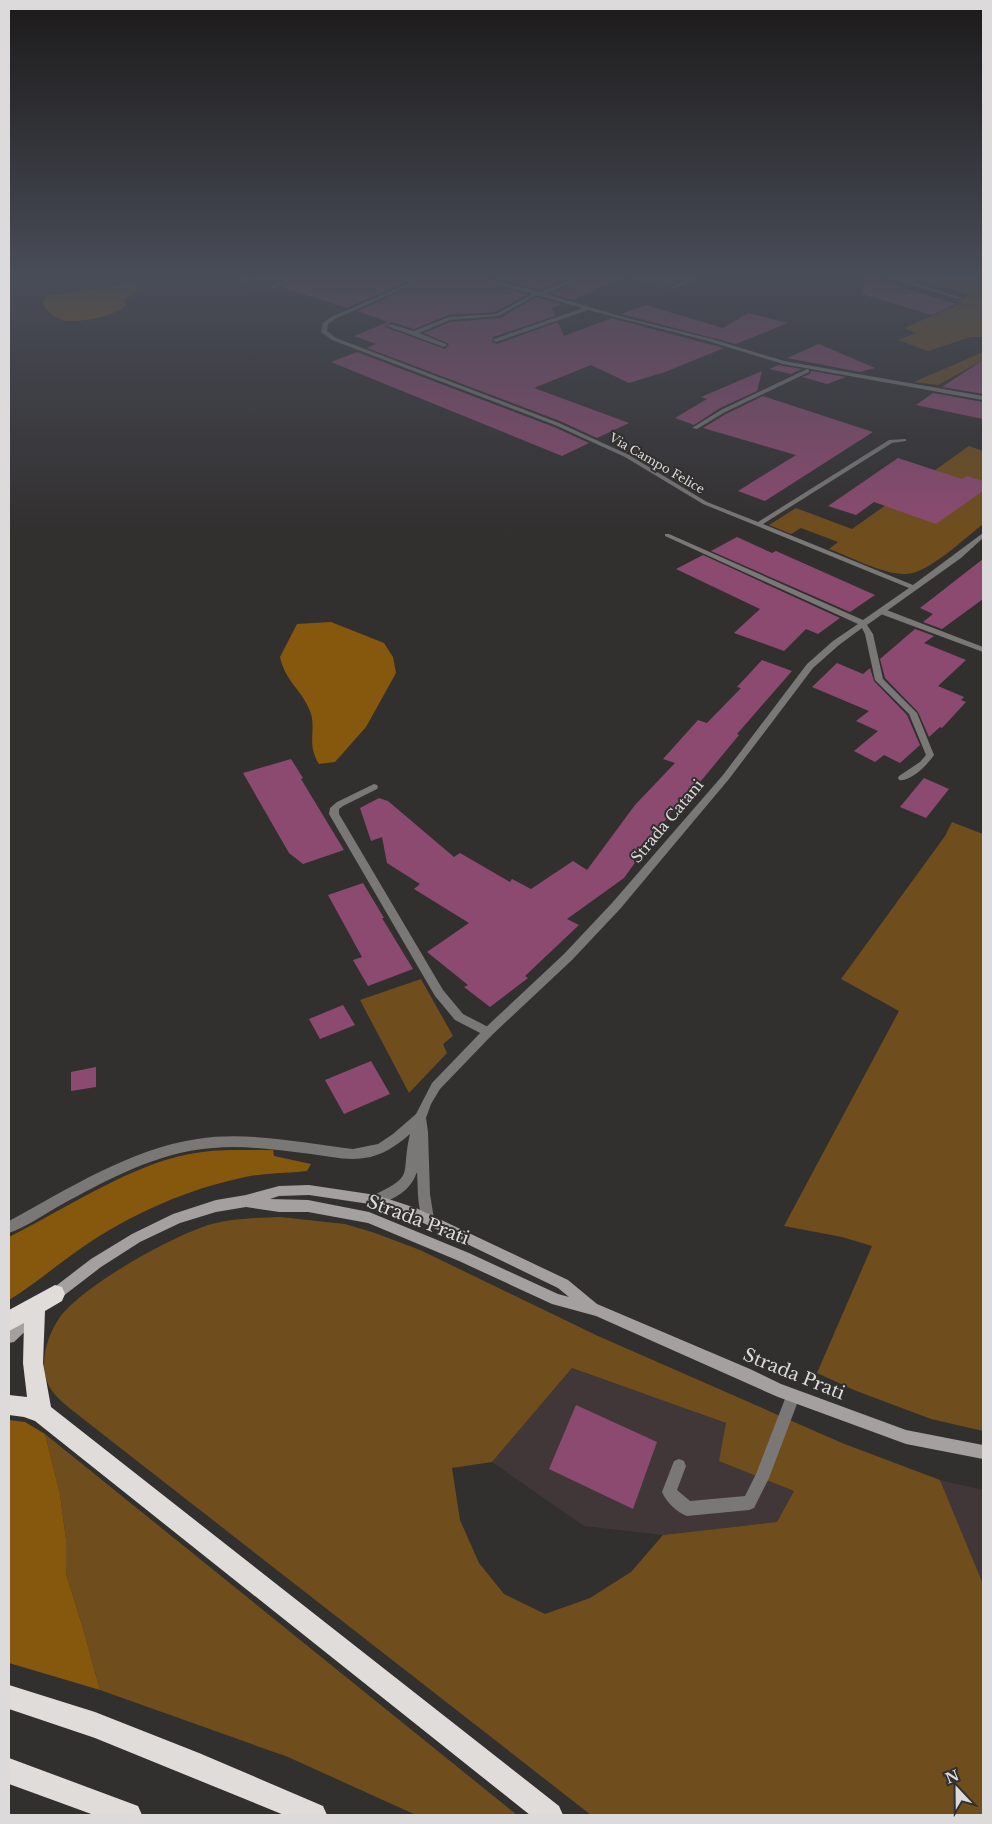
<svg xmlns="http://www.w3.org/2000/svg" width="992" height="1824" font-family="'Libre Baskerville',serif">
<rect width="100%" height="100%" fill="#322f2f"/>
<g fill="#413738">
<path d="M241,277h61l-37,14h-9l-15,-9z"/>
<path d="M572,1368l154,55 36,55 32,13 -17,31 -114,13 -79,-9 -92,-64z"/>
<path d="M940,1480l43,10v94z"/>
</g>
<g fill="#704d1c" fill-rule="evenodd">
<path d="M627,277h61l-25,11z"/>
<path d="M895,277h77l11,4v56h-12l-43,14 -30,-11 17,-7 -11,-5 58,-25 -4,-2 11,-6c-24,-9 -50,-11 -74,-18z"/>
<path d="M983,352v8l-45,25 -24,-3z"/>
<path d="M969,446l14,5v73c-17,13 -55,50 -77,50 -22,1 -55,-17 -77,-25l9,-7 -37,-14 -10,6 -22,-9 27,-17 56,21z"/>
<path d="M952,822l31,12v597l-52,-12 -77,-29 -37,-17 55,-127 -30,-9 -58,-11 115,-215 -58,-32 104,-143z"/>
<path d="M421,979l32,57 -10,8 4,9 -38,40 -49,-93z"/>
<path d="M280,1217l65,7 30,9 45,17 178,86 244,107 98,37 43,104v231h-392l-509,-397c-11,-9 -26,-19 -33,-32 -11,-21 -2,-51 11,-69 24,-32 113,-82 152,-93 22,-6 46,-6 68,-7zM572,1368l154,55 -7,38 75,30 -17,31 -114,13 -32,37 -41,26 -45,16 -41,-20 -25,-31 -19,-43 -8,-52 40,-6z"/>
<path d="M45,1434l472,381h-101l-128,-58 -188,-67 -17,-62 -17,-54v-35l-6,-45z"/>
</g>
<g fill="#86580d">
<path d="M122,285h12l4,4 -14,11 2,6c-11,10 -49,18 -64,14 -8,-2 -14,-9 -19,-15l1,-7 6,-3 15,-1z"/>
<path d="M331,622l53,21 9,14 3,16 -30,54 -31,35 -16,2c-13,-21 -2,-35 -9,-53 -8,-21 -25,-30 -30,-54l17,-33z"/>
<path d="M245,1150h28l1,6 37,8 -4,7c-19,2 -39,2 -57,5 -61,12 -120,38 -170,73 -25,17 -46,36 -71,51v-63c59,-29 127,-77 193,-85 14,-2 29,-2 43,-2z"/>
<path d="M9,1420l16,2 20,12 15,60 6,45v35l17,54 17,62 -91,-27z"/>
</g>
<g fill="#8d4a70">
<path d="M302,277h116l-71,31 -66,-21z"/>
<path d="M432,277h36l59,18 -32,17 -46,3 -35,14 -23,-7 -6,5 60,22 4,-4 -2,-2 -23,-10 26,-11 50,-4 36,-21 26,7 -10,4 3,8 -62,21 -1,5 5,2 61,-22 6,14 47,-18 113,30 -59,24 -36,11 -38,-18 -57,23 95,35 -32,15 -37,-17 -193,-73 9,-4 -22,-8 34,-14 -31,-11z"/>
<path d="M488,277h84l-31,13z"/>
<path d="M586,277h38l-52,23 -21,-6z"/>
<path d="M867,277l89,27 -24,11 -70,-21z"/>
<path d="M646,305l77,23 25,-15 40,10 -52,21 -115,-30z"/>
<path d="M819,344l56,24 -15,4 -73,-14z"/>
<path d="M357,352l197,75 35,16 -27,13 -231,-94z"/>
<path d="M983,360v34l-41,-7z"/>
<path d="M779,365l4,1 19,3 -11,5 -22,-5z"/>
<path d="M762,371l-5,20 -37,17 -26,17 -19,-7 32,-19 -6,-2z"/>
<path d="M811,371l35,6 -19,7 -25,-7 8,-3z"/>
<path d="M933,393l50,9v17l-67,-14z"/>
<path d="M763,396l110,36 -108,69 -27,-10 58,-36 -93,-27 23,-14z"/>
<path d="M898,458l64,21 5,-3 16,5v10l-47,33 -62,-22 -18,13 -28,-9z"/>
<path d="M737,537l35,16 4,-2 99,44 -25,17 -139,-61z"/>
<path d="M703,555l137,63 -22,16 -12,-5 -22,22 -50,-18 26,-24 -84,-40z"/>
<path d="M983,559v40l-41,30 -19,-7 10,-8 -13,-6z"/>
<path d="M915,629l19,7 -10,7 42,17 -28,26 26,11 -3,3 5,2 -24,26 -2,-1 -11,10 -11,-25 -33,-34 -5,-19z"/>
<path d="M762,660l30,11 -55,63 2,1 -43,52 4,1 -22,25 -6,-2 -48,67 -57,41 12,6 -54,51 3,2 -38,29 -26,-20 4,-2 -41,-33 42,-29 -55,-34 6,-5 -33,-21 -5,-26 -11,4 -11,-33 19,-10 9,3 66,56 6,-4 50,29 2,-3 19,10 42,-28 14,9 48,-65 40,-42 -12,-4 35,-39 9,3 34,-35 -4,-1z"/>
<path d="M837,663l26,11 7,-6 4,13 33,34 13,30 -20,18 -16,-8 -9,7 -21,-11 24,-20 -22,-10 13,-10 -57,-24z"/>
<path d="M291,759l12,19 -2,1 43,71 -41,14 -14,-11 -46,-80z"/>
<path d="M924,778l25,11 -23,29 -26,-11z"/>
<path d="M363,883l21,35h-2l31,51 -45,17 -15,-26 9,-3 -34,-62z"/>
<path d="M343,1005l12,20 -35,14 -11,-20z"/>
<path d="M371,1061l19,33 -46,20 -19,-34z"/>
<path d="M96,1067v20l-25,4v-19z"/>
<path d="M576,1405l81,37 -24,67 -84,-40z"/>
</g>
<g fill="none" stroke-linecap="round" stroke-linejoin="round">
<g fill="#797877" fill-rule="evenodd">
<path d="M293,277h7l-28,12 -4,-1z"/>
<path d="M887,277h8l67,21 -4,1z"/>
<path d="M536,292l4,1 -41,23 -49,4 -31,13 27,11 1,1 -3,2 -57,-21 3,-2 24,7 35,-14 47,-3z"/>
<path d="M878,609h6l99,38v5l-105,-39z"/>
<path d="M374,784l3,1 1,2 -1,2 -34,17 -4,3v5l104,176 20,24 29,15 1,3 -1,3 -4,1 -4,-1 -29,-15 -20,-24 -106,-182 1,-6 7,-6z"/>
<path d="M793,1389l5,2 2,5 -31,82 -15,30 -5,2 -62,6c-9,-3 -21,-14 -25,-24l12,-31 5,-2 5,2 2,5 -9,24 13,11 55,-5 11,-22 32,-83z"/>
</g>
<g fill="#797877" fill-rule="evenodd">
<path d="M423,277h7l-95,42 -7,5 -1,7 9,7 223,85 70,32 78,47 51,20 131,-82 17,-1v2l-14,2 -129,81 150,61 70,-52v5l-22,20 -94,67 6,9 10,45 34,34 17,42c-6,9 -23,27 -35,25l-1,-2 1,-2 21,-14 6,-7 -17,-41 -34,-34 -10,-46 -3,-6 -23,17 -26,23 -84,111 -109,130 -48,51 -80,75 -52,54 -9,15 -5,14 2,14 2,62 4,25 -2,4 -4,2 -4,-2c-7,-15 -6,-35 -7,-51 -7,20 -23,27 -41,33l-4,-1 -2,-4 2,-4c45,-21 28,-20 38,-62 -14,12 -28,22 -46,24 -17,3 -36,-2 -53,-4 -32,-4 -65,-9 -98,-6 -56,4 -106,32 -154,58 -16,9 -33,21 -50,27v-12c59,-32 121,-72 188,-82 51,-8 105,4 156,10l25,-5 15,-10 23,-20 16,-31 52,-54 80,-75 48,-51 111,-128 84,-111 26,-23 25,-17 -193,-88v-2h4l194,86 46,-32 -206,-84 -78,-47 -70,-32 -223,-85 -11,-8 2,-9 8,-6z"/>
<path d="M470,277h9l62,15 36,-15h7l-38,17 77,23 89,22 72,22 199,35v4l-200,-36 -75,-23 -120,-31 -92,32 -3,-2 1,-1 89,-31z"/>
<path d="M692,277h7l-25,12 -4,-1z"/>
<path d="M807,369l2,1v2l-84,40 -28,17 -5,-1 29,-18z"/>
</g>
<g fill="#a3a09f" fill-rule="evenodd">
<path d="M309,1185l67,10 40,13 152,72 29,24 153,65 31,15 125,46 77,15v14l-77,-15 -128,-47 -182,-81 -44,-12 -93,-43 -91,-38 -60,-11h-29l-33,-5 -30,5 -36,11 -40,19 -39,25 -43,33 -5,2 -5,-2 -2,-4 2,-4 43,-33 41,-25 41,-20 43,-14 30,-5 33,-9zM309,1195l67,10 33,11 149,72 11,9 -11,-3 -89,-41 -100,-41 -61,-12 -38,-1 9,-3z"/>
<path d="M31,1310l5,1 2,5 -2,5 -22,21 -5,1v-15l17,-17z"/>
</g>
<g fill="#dfdcda" fill-rule="evenodd">
<path d="M55,1285l7,2 3,7 -3,7 -17,10 -2,52 8,44 508,399 4,9h-33l-495,-394 -11,-4 -15,-2v-20l18,2 -4,-34 1,-40 -15,8v-21z"/>
<path d="M9,1685l86,27 104,41 124,53 4,9h-43l-189,-77 -86,-29z"/>
<path d="M9,1758l129,48 4,9h-48l-85,-31z"/>
</g>
</g>
<linearGradient id="sky" x2="0" y2="1"><stop stop-color="#1c1a1a"/><stop offset="0.52" stop-color="#494d58"/><stop offset="1" stop-color="#494d58" stop-opacity="0"/></linearGradient>
<rect width="992" height="533" fill="url(#sky)"/>
<g text-anchor="middle" dominant-baseline="central" stroke-width="4" stroke-linejoin="round" paint-order="stroke">
<g font-size="12" fill="#dcdada" stroke="#322f2f">
<text transform="translate(657 463) rotate(30)">Via Campo Felice</text>
</g>
<g font-size="15" fill="#dcdada" stroke="#322f2f">
<text transform="translate(667 821) rotate(-50)">Strada Catani</text>
</g>
<g font-size="18" fill="#dcdada" stroke="#322f2f">
<text transform="translate(418 1220) rotate(21)">Strada Prati</text>
<text transform="translate(794 1374) rotate(22)">Strada Prati</text>
</g>
</g>
<rect width="992" height="1824" fill="none" stroke="#dcdada" stroke-width="20"/>
<g transform="translate(957 1789) rotate(338)" stroke="#322f2f" stroke-width="4" paint-order="stroke">
<path d="M0-4L9 19L0 12L-9 19Z" fill="#dcdada"/>
<text y="-8" font-size="14" font-weight="bold" text-anchor="middle" fill="#dcdada">N</text>
</g>
</svg>
